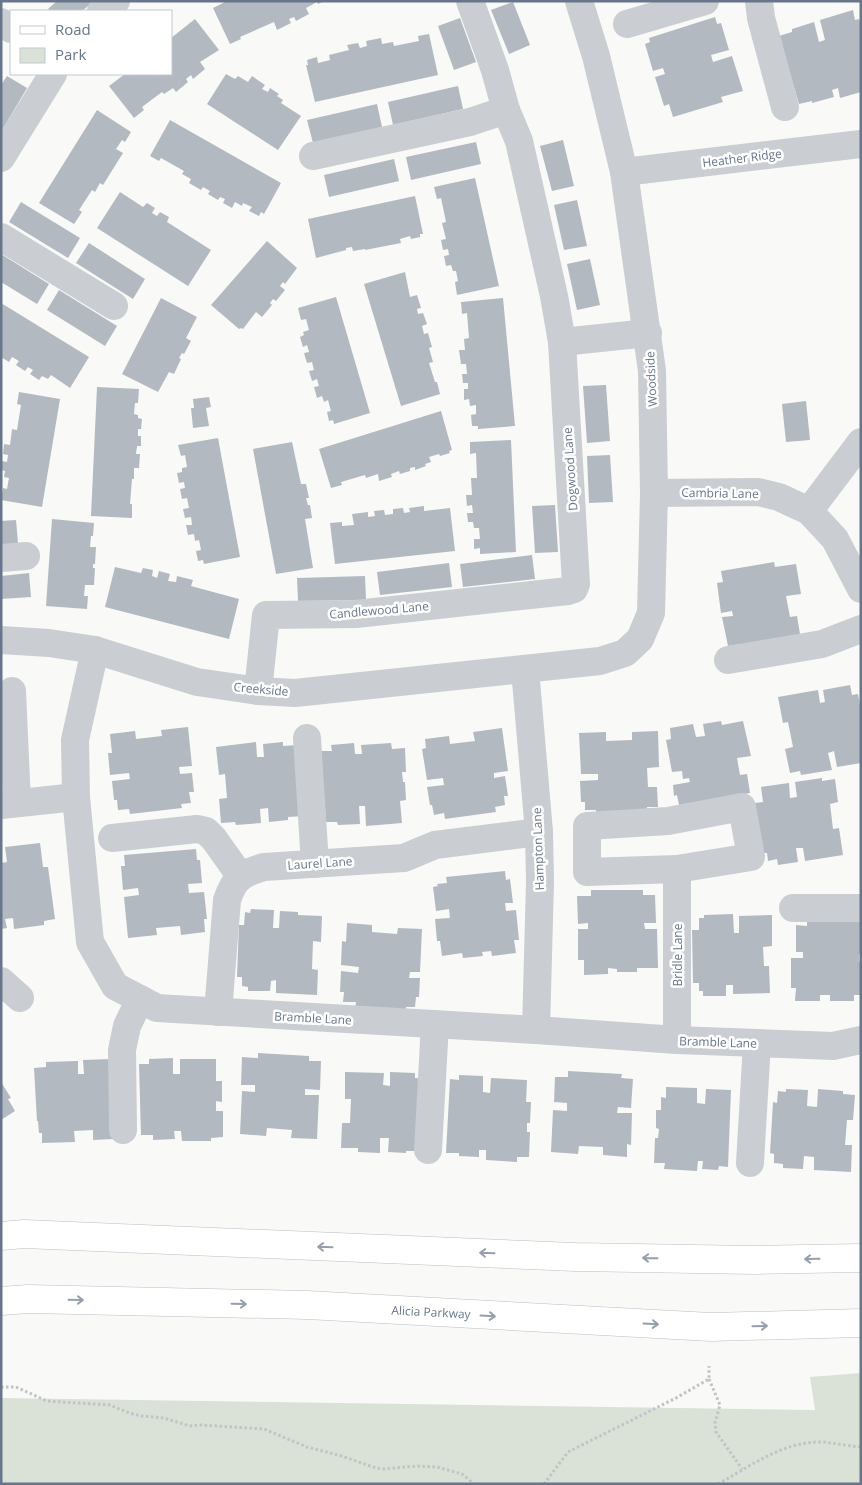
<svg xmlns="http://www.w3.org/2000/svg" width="862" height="1485" font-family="'Open Sans',sans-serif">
<rect width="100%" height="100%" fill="#f9faf7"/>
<path fill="#dae2d8" d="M861,1373v111h-860v-86l814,12 -5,-33z"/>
<g fill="#b2b9c0">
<path d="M57,1h37l-12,10h-32l-2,-2z"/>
<path d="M227,1h97l-6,3 -1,-2 -11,6 3,6 -13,7 -2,-4 -5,2 2,4 -14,7 -3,-8 -34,15 1,2 -11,5 -17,-36z"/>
<path d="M513,2l17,43 -21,9 -18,-44z"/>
<path d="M853,10l2,10 4,-1 2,6v67l-21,6 -2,-10 -6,2 2,7 -22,6v-2l-13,3 -20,-68 13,-4v-3l22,-7 5,20 6,-2 -5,-20z"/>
<path d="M715,17l2,7 4,-1 8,27 -18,5 2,7 19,-6 11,35 -22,6 2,5 -50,15 -4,-13 -5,2 -9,-29 10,-3 -2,-6 -10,3 -8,-27 5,-2 -1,-4z"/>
<path d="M460,18l16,44 -22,8 -16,-44z"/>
<path d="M195,19l24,31 -19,12 5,7 -12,10 -2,-4 -5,4 2,3 -12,10 -3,-4 -9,6 -2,-2 -20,15 2,3 -10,8 -25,-32 16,-12h46v-36z"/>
<path d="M429,34l9,41 -123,27 -9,-37h2l-1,-5 10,-3 1,6 12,-3 -1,-5 20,-5 -2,-5 11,-2 2,5 7,-2 -1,-5 15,-3 1,6 11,-2 1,4 25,-5 -1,-5z"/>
<path d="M226,74l9,5 3,-3 10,6 4,-6 13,9 -3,4 6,3 2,-4 9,6 -2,2 6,4 -2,3 20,13 -23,34 -71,-46z"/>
<path d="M7,76l20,12 -26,44v-47z"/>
<path d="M458,86l5,23 -70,16 -5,-23z"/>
<path d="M377,104l5,23 -69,16 -6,-23z"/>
<path d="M97,110l34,22 -6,10 -3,-2 -6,9 7,4 -20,32 -3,-2 -5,9 -3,-2 -13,20 3,2 -8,12 -35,-21z"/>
<path d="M170,120l111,63 -17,31 -3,-2 -2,4 -10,-5 3,-4 -9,-4 -1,3 -7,-4 -3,6 -9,-5 2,-4 -5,-2 -2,3 -10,-6 2,-3 -7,-4 -2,3 -12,-7 2,-4 -9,-5 2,-3 -23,-13 -2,3 -9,-5z"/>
<path d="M563,140l11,46 -22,5 -12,-45z"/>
<path d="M476,142l5,22 -70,16 -5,-23z"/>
<path d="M394,159l5,22 -70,16 -5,-22z"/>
<path d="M475,178l24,108 -42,9 -2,-13 3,-1 -2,-10h-3l-2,-6 -5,1 -2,-10 5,-1 -1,-6 -5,1 -2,-10 5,-1 -4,-16 4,-1 -5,-24 -4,1 -3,-12z"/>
<path d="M120,192l23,15 4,-4 8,5 -3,5 5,3 3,-4 9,5 -2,5 44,28 -23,36 -91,-58z"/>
<path d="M415,196l8,38h-3v3l-9,2 -1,-3 -10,3 1,4 -36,7v-1l-12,2 -1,-4 -6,1v2l-30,8 -8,-39z"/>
<path d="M577,200l10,46 -23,4 -10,-45z"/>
<path d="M21,202l59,36 -12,20 -59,-36z"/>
<path d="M267,241l30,27 -12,16 -2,-2 -3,4 5,4 -9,11 -3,-2 -3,4 2,2 -10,12 -6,-5 -13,17 -2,-1 -2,1 -28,-24z"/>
<path d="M89,243l56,36 -12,20 -57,-36z"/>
<path d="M1,254l48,30 -12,20 -36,-22z"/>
<path d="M590,259l10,46 -23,5 -10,-46z"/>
<path d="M405,272l5,25 7,-2 4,13 -4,1 1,5 5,-1 4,11 -5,2 2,8 4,-1 4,14 -3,1 4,14 -4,1 6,19h2l3,12 -39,12 -37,-122z"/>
<path d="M59,290l58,36 -12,20 -58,-36z"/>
<path d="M336,297l34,116 -36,11 -1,-4 -4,1 -2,-9 4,-1 -3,-11 -4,2 -2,-6 -5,2 -3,-11 5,-1 -2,-7 -5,2 -3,-10 5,-1 -2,-8 -5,1 -3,-10 5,-1 -2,-7 -4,2 -3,-10 4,-2 -1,-3 6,-2 -3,-11 -5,1 -3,-12z"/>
<path d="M161,298l36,19 -11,21 5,3 -7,13 -2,-1 -3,5 2,1 -7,15 -5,-2 -11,20 -36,-18z"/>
<path d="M503,298l12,128 -37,3v-3h-6l-1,-11 5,-1v-9l-6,1 -1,-7 -5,1v-11h4v-6h-5l-1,-9h5l-1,-10h-5l-2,-14h6l-1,-11 5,-1 -2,-25 -5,1 -1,-12z"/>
<path d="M1,303l88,54 -19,31 -19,-13 -3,4 -6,-3 -3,4 -9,-6 3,-4 -5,-3 -3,4 -9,-6 3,-4 -7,-4 -3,5 -8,-5z"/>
<path d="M606,385l4,56 -23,2 -4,-57z"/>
<path d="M97,387l42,2 -1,14h-3l-1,11 4,1v3l4,1 -1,10h-3v7h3v10h-4l-1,8h4l-1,14h-5v11h-2l-2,25h2v14l-41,-2z"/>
<path d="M19,392l41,7 -18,108 -41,-7 2,-12 4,1 2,-11 -5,-1 1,-6 -4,-1v-9l6,1 1,-7 -5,-1 1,-10 6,1 2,-16 5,1 4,-25 -4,-1z"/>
<path d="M209,397l2,10 -5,1 3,18 -16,2 -2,-20h3l-1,-9z"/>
<path d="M806,401l4,39 -24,2 -4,-38z"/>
<path d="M441,411l11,39 -3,1 1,2 -10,3 -1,-2 -10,3 2,5 -6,2 1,2 -11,4v-3l-5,1v3l-10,3 -1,-3 -8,3 1,3 -13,4 -1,-7 -12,4 -1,-3 -24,7 1,3 -11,3 -12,-39z"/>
<path d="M218,438l22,119 -36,7 -1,-4 -5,1 -2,-10 5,-1 -2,-10 -4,1 -1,-7 -6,1 -2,-10h6l-1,-8 -6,1 -2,-9 6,-1 -2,-10 -5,1 -2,-10 5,-1 -1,-6 -5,1 -2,-10 5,-1v-4l5,-1 -2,-12 -4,1 -3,-11z"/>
<path d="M511,440l5,112 -36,2v-6l-6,1v-10h6l-1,-11h-5l-1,-6h-5l-1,-9h6l-1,-8 -5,1 -1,-11h6l-1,-17h6l-1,-25 -6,1v-12z"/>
<path d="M292,442l9,42h5l3,14h-3l2,7h2l2,13 -7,1 8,49 -37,6 -23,-125z"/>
<path d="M610,455l3,47 -24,1 -2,-47z"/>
<path d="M555,505l3,47 -23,1 -3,-47z"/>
<path d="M424,506v5l26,-3 5,43 -120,13 -5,-41 12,-1v4l12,-1 -2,-11 16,-2v5l7,-1 -1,-5 10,-1 1,5 8,-1v-5l10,-1 1,5 6,-1 -1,-4z"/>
<path d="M52,519l42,4 -1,13h-2l-1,11h6l-1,17h-2v4h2l-1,17h-9l-1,11h4l-1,13 -41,-3z"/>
<path d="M16,520l2,23 -17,2v-24z"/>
<path d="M532,555l3,24 -72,8 -3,-23z"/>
<path d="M774,562l1,5 21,-3 5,30 -15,2 4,21 7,-1 3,18 -59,15 -1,-5 -12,2 -6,-29 11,-1 -1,-5 -11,2 -4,-30 6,-1 -2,-11z"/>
<path d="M449,563l3,24 -72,8 -3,-23z"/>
<path d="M115,567l26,6 2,-5 10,2 -1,6 5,2 2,-7 11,3 -2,7 8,1 1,-6 16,4 -2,6 48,13 -10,40 -124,-32z"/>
<path d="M29,573l2,24 -30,2v-23z"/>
<path d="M365,576l1,24 -68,1 -1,-23z"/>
<path d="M850,685l2,10 6,-1 3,17v52l-24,4 -3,-16 -6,2 4,17 -31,5 -1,-4 -10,2 -5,-24 8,-2 -5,-25 -5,1 -5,-26 40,-7 2,13 5,-1 -2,-12z"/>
<path d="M721,721l1,4 21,-4 8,35 -14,2 3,17 7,-1 3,19 -71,12 -2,-10 -3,1 -1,-11 17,-3 -1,-4 -6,1 -1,-8 -10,1 -6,-32 5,-1 -1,-11 23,-4 3,13 9,-1 -2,-12z"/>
<path d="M188,727l4,39 -13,1 1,7 12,-1 2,19h-5l2,11 -10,1 1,4 -52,6 -1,-5 -11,1 -1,-10h-3l-2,-19 18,-2 -1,-6 -19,2 -2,-22h4l-2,-19 25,-3 1,8 26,-3 -1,-6z"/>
<path d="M502,728l6,43 -14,2v5l11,-2 3,20h-4l1,9 -10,2 1,5 -51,7 -1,-6 -10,2 -2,-10h-2l-3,-18 17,-2 -1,-7 -16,2 -5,-31 4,-1 -1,-9 24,-3 1,8 25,-3 -2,-9z"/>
<path d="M658,731l1,36 -12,1 1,19h9l1,20h-11v6l-51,1v-4h-11v-8h-4l-1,-21 18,-1v-6h-17l-2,-41 27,-1v9l26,-1v-8z"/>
<path d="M256,742l1,15h7l-1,-13 20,-2v4l15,-1 6,71 -16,1v3l-19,2 -1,-14 -8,1 1,14 -25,2 -1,-3 -14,1 -2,-24 8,-1 -2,-24 -6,1 -3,-28z"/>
<path d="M354,743l1,11h7l-1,-9 30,-2 1,6 13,-1 1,24h-4l1,10h2l1,18 -6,1 2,22 -36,3 -1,-20h-6l1,18 -22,1 -1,-3h-11l-5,-71h11l-1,-6z"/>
<path d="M822,778v3l13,-2 3,23 -8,2 3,25 6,-1 4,27 -38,6 -2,-13h-7l2,14 -20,3 -1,-6 -9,2 -1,-8h-4l-8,-50 8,-1 -2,-15 28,-4 1,15 7,-1 -2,-15z"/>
<path d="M40,843l3,24h5l7,52 -11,2v4l-30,4 -1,-11 -8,1 2,9 -6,1v-66l6,-1 -2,-15z"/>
<path d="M196,849l1,11h3l2,23 -14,1 1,9 15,-1 3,27h-3l1,13 -24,3 -1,-9 -24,2 1,7 -29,3 -4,-41 15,-2 -1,-7 -15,2 -2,-24h4l-1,-11z"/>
<path d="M505,871l1,9 4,-1 3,24h-8l1,8 10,-1 3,30h-5l2,13 -24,3 -1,-5 -9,1 1,4 -20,2 -1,-5 -20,3 -2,-15h-3l-2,-22 15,-1 -1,-9 -13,2 -3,-24 5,-1 -1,-2 10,-1 -1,-6z"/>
<path d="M591,890h52v5h12l1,28h-12l1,6h12l1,39h-21v4h-20v-3l-9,-1v6l-24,1v-15h-6v-31h10v-6l-10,1 -1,-28h14z"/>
<path d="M251,909l23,1 -1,18h6l1,-17 18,1v3l24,1 -1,26 -8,-1 -1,28 6,1 -1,25 -41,-2v-13l-5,1 -1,10h-22v-4l-6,-1v-9h-5l2,-52h5l1,-13 5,1z"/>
<path d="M733,914l1,19h5v-17l33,-1v31l-9,1 1,19h5l1,27 -37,1v-9h-7v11h-23v-5h-4v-8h-6l-1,-53h7v-12h5v-3z"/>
<path d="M807,920h53l1,34h-2v8h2v33h-7v6h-24v-6h-10v6h-25l1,-13h-5v-30h12v-6h-7v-27l11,1z"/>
<path d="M347,923l25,2v7l25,2 1,-6 24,1 -2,43h-10l-1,6h11l-1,19h-3l-1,10h-9l-1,5 -50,-3 1,-7h-13l1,-10h-4l1,-21 17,2 1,-6 -18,-2 1,-24 4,1z"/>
<path d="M258,1053l51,3v5h12l-1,29 -15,-1v6h14l-2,44 -26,-1 1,-8 -25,-2 -1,8 -26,-2 2,-43 13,1v-7h-14l1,-28 16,1z"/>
<path d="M173,1058v16h7v-15h36v22h6v21l-6,-1v10h7v26l-12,1v3h-29l-1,-10h-7l1,8 -22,1v-5h-12l-2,-71h10v-5z"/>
<path d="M111,1059l2,80 -20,1v-10l-19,1 1,11 -33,1v-10h-3l-1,-12h-1l-3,-53 12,-1v-5l32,-1v13h6l-1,-14z"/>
<path d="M568,1071l54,3 -1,4 12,1 -2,29 -13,-1 -1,6h15l-1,32 -4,-1v13l-24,-2v-8l-24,-1 -1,8 -27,-2 2,-42 14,1v-8l-13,-1 1,-25h13z"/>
<path d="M345,1072l39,1 -1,12 7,1v-14l25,1v5l11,1 -2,72h-18v2l-18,-1 1,-14h-9v15l-22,-1v-4h-17l1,-25h8l1,-24h-6z"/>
<path d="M459,1075l24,1v16l7,1 1,-15 36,2 -1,22h5l-1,21h-3v9h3l-1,25h-12v5l-31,-2v-10h-7v7l-20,-1v-3h-13l4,-74 9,1z"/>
<path d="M1,1082l10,16 -3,1 7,12 -14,9z"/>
<path d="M666,1087l31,1v15l8,1 1,-15 25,1 -3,77 -9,-1 -1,4 -16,-1 1,-8h-5l-1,10 -33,-2 1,-6h-11l1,-25h3l1,-9 -3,-1v-18h5v-13l5,1z"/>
<path d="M786,1089l22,1 -1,16 10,1 1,-18 25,2v3l12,1 -2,25h-6l-2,25h7l-1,27 -37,-2v-13l-10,-1 -1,13 -20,-1v-4l-9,-1v-9l-4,-1 3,-51 4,1 1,-12 8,1z"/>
</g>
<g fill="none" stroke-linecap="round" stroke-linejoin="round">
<g stroke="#bbbec3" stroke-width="29">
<g id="major">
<path d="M1,1236l23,-2 551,23 179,3 107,-2"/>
<path d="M1,1301l27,-2 279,6 404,22 150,-4"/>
</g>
</g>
<g stroke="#c1c3c6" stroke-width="3" stroke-dasharray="2.5 2.5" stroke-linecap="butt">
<path d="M709,1379l11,26 -5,18 1,9 26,37"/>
<path d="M1,1387h15l31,14 63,4 19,8 13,3 22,2 26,8 11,-1 63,4 43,18 35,9 34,12 8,1 33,-3 20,1 25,7 12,10"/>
<path d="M544,1484l24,-32 108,-54 33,-19v-13"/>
<path d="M718,1484c33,-18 65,-43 104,-42 13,1 26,4 39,5"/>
</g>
<g stroke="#cacdd1" stroke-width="28">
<path d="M759,1l2,17 24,89"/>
<path d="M101,11l15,-10"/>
<path d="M1,22l10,7"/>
<path d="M627,24l78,-23"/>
<path d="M313,156l157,-34 36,-12"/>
<path d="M1,158l52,-84"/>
<path d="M624,172l237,-28"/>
<path d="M1,237l113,69"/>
<path d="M562,342l86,-9"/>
<path d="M654,493l104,-1 21,5 30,14 26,28 26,50"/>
<path d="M809,511l52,-69"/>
<path d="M1,558l25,-2"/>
<path d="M1,640l48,3 46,7 102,32 61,9 37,2 305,-32 25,-8 15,-14 11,-26 3,-120 -2,-122 -28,-199 -28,-116 -17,-55"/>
<path d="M95,650l-20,90 1,57 14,145 25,44 42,22 379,22 141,10 156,6 28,-6"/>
<path d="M728,660l94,-16 39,-15"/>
<path d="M525,669l14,163 1,50 -4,148"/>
<path d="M12,691l5,112"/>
<path d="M258,691l8,-76 90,-1 212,-23 6,-2 2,-5 -14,-242 -8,-46 -35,-155 -13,-31 -11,-40 -25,-69"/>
<path d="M307,738l8,126"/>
<path d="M1,805l75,-8"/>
<path d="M742,807l9,50 -74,12 -90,3v-46l81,-5z"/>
<path d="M112,838l85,-9 9,2 8,8 27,38"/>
<path d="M793,908h68"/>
<path d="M1,981l19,17"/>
<path d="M218,1012l9,-112c8,-23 14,-26 37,-33l140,-9 31,-13 104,-13"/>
<path d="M677,1040v-171"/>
<path d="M123,1130l-1,-80 5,-24 13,-27"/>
<path d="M428,1150l7,-126"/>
<path d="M750,1163l7,-120"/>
</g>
<use href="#major" stroke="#fff" stroke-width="28"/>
</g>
<defs><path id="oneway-shaft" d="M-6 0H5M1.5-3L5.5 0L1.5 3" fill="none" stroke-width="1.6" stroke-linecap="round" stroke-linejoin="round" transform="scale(1.25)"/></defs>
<g stroke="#959fad">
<use href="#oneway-shaft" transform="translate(325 1247) rotate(-178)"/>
<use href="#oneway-shaft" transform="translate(487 1253) rotate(-178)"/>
<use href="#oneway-shaft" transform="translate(650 1258) rotate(-179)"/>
<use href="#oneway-shaft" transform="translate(812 1259) rotate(179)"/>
<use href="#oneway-shaft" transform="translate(76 1300) rotate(1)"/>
<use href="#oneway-shaft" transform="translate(239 1304) rotate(1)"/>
<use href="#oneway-shaft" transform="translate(488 1316) rotate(3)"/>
<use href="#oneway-shaft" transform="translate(651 1324) rotate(3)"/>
<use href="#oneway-shaft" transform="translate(760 1326) rotate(-1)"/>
</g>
<g text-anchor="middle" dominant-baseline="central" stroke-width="5" stroke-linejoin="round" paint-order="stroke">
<g font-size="12" fill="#67768a" stroke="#fff">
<text transform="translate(742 158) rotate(-7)">Heather Ridge</text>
<text transform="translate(651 379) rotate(-93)">Woodside</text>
<text transform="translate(570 469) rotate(-94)">Dogwood Lane</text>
<text transform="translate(720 493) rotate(1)">Cambria Lane</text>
<text transform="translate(379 610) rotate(-5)">Candlewood Lane</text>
<text transform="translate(261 689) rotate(5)">Creekside</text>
<text transform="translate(538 849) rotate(-92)">Hampton Lane</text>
<text transform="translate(320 863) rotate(-4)">Laurel Lane</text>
<text transform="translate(677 955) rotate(-90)">Bridle Lane</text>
<text transform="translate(313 1018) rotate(3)">Bramble Lane</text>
<text transform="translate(718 1042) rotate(2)">Bramble Lane</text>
<text transform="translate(431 1312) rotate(3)">Alicia Parkway</text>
</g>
</g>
<rect width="862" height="1485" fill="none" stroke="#67768a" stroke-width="5"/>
<rect x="10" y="10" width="162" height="65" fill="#ffffff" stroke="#c2c8d0"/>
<rect x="20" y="26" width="25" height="8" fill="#ffffff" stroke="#c2c8d0"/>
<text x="55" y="35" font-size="15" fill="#67768a">Road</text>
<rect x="20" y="48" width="25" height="15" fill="#dae2d8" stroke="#c2c8d0"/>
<text x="55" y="60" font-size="15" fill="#67768a">Park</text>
</svg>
